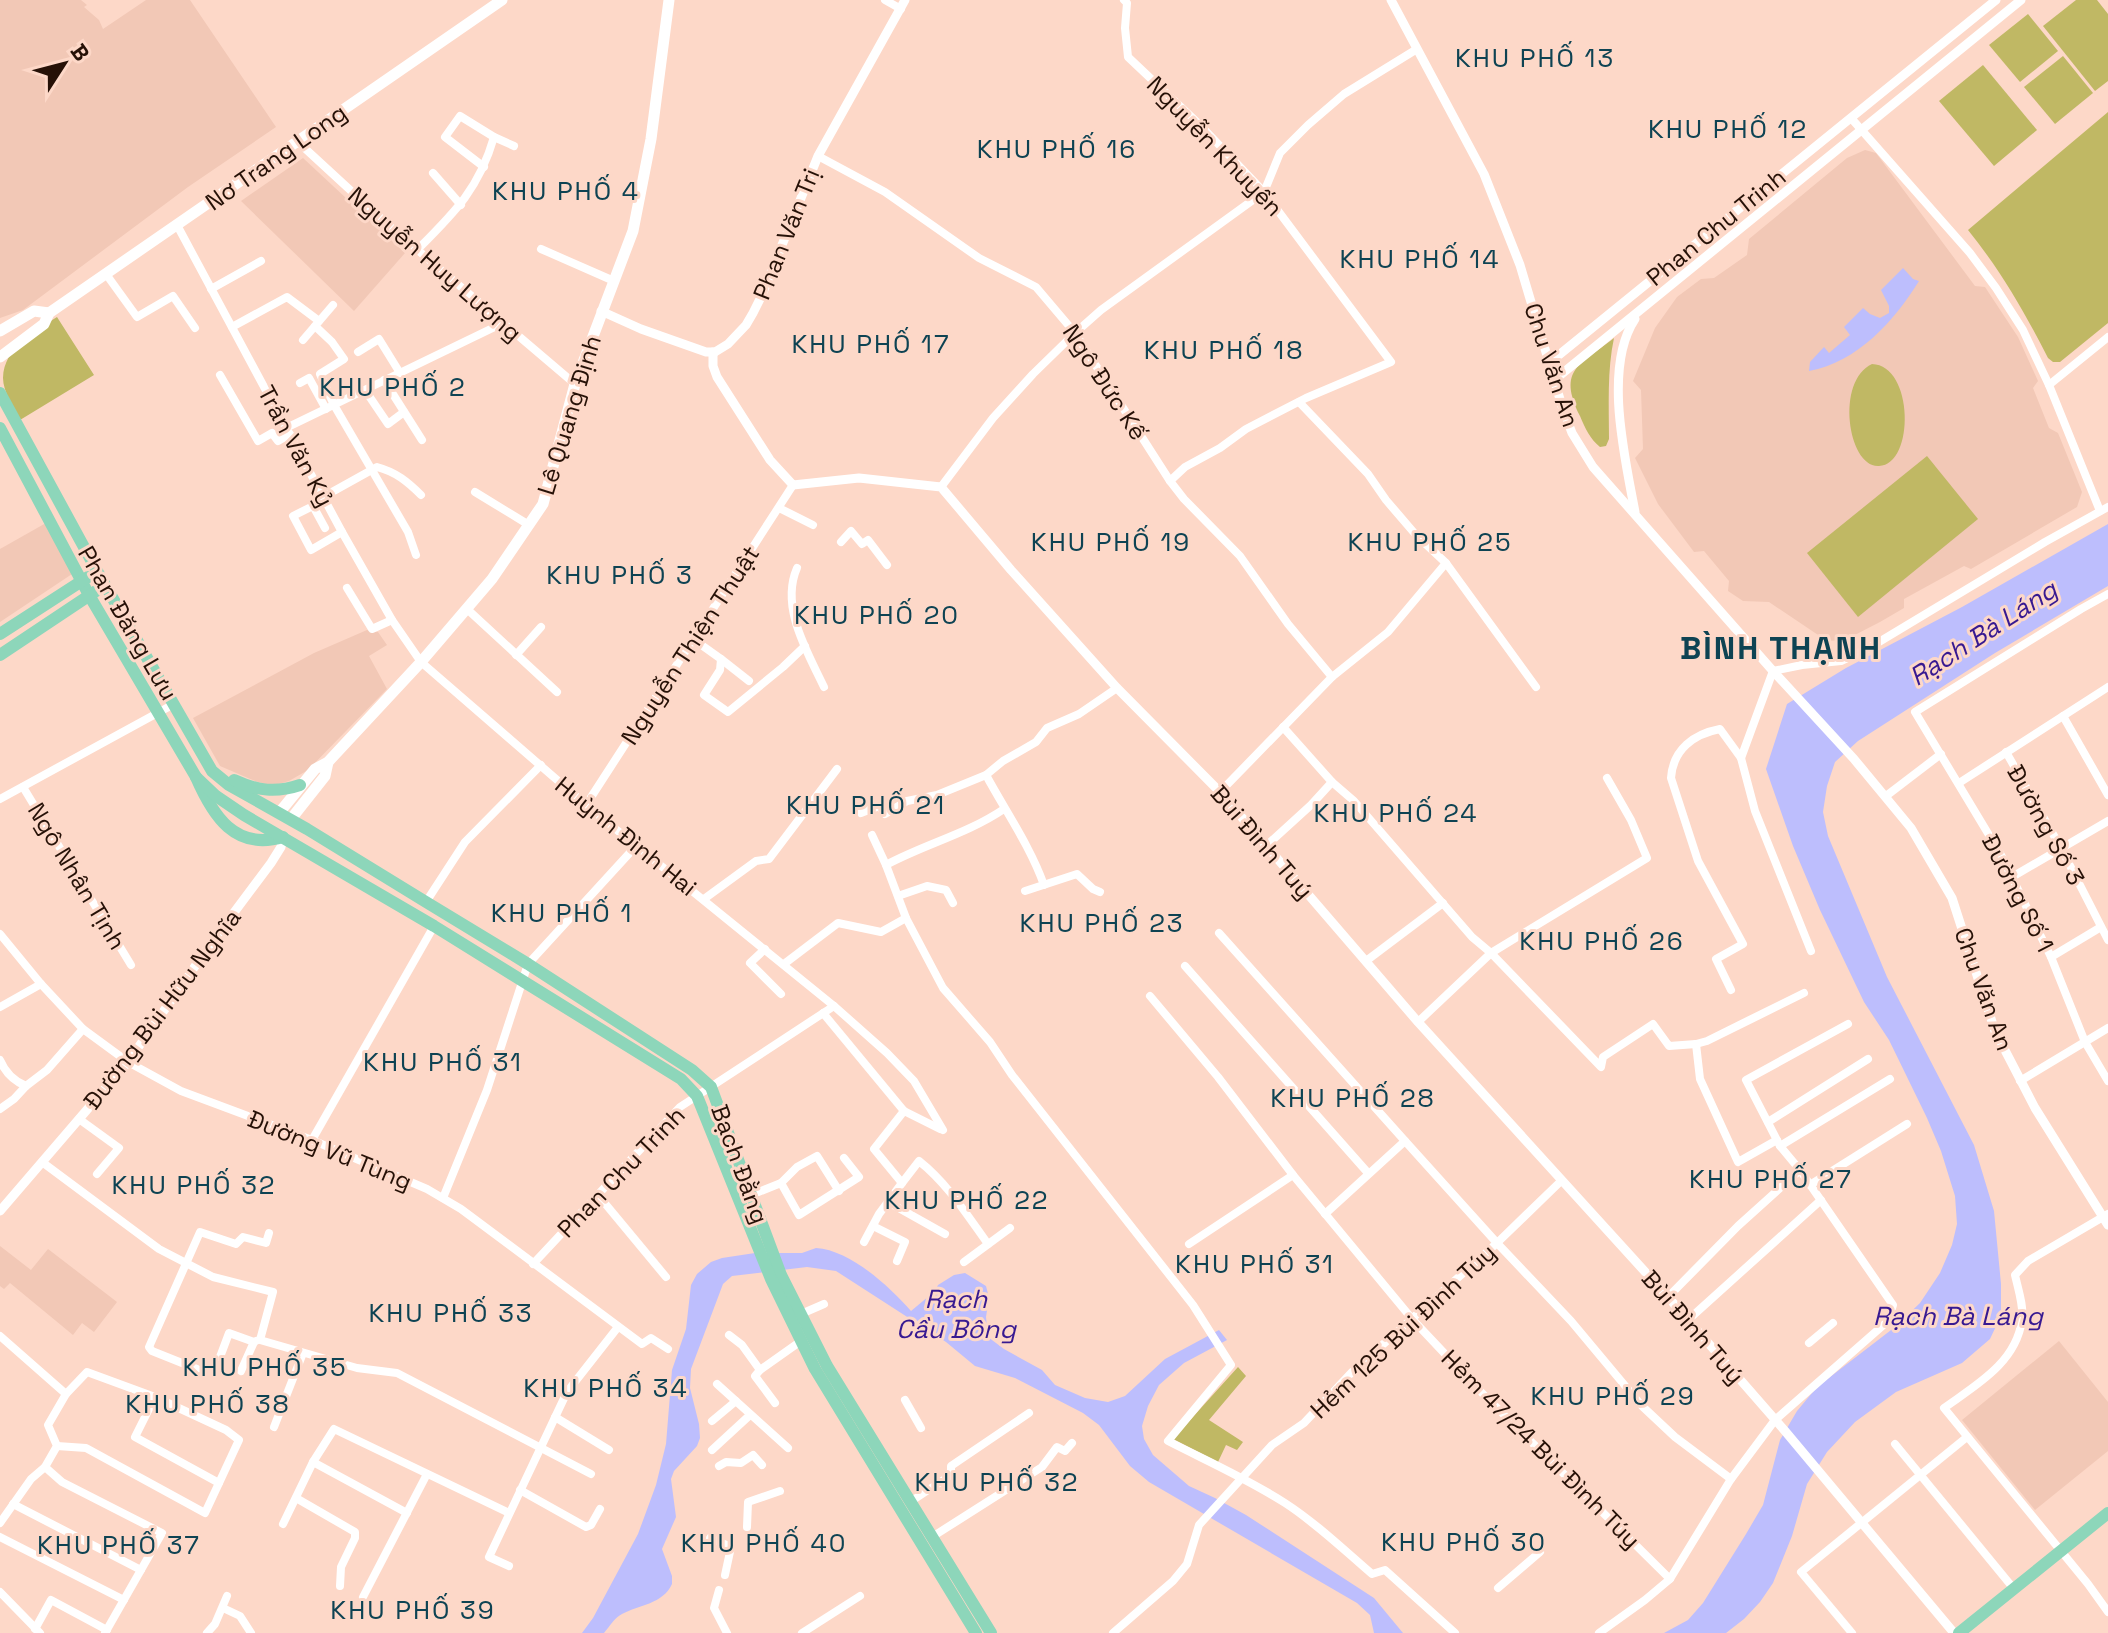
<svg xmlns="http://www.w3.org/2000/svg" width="2108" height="1633" font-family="'Space Grotesk',sans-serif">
<rect width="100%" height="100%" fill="#fdd8c8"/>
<g fill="#f2c8b6">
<path d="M0,0h81l6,5 -3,2 15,13 4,9 43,-29h44l86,127 -88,60 -165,123 -23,8z"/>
<path d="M1865,150l11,3 99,133 10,1 33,50 20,44 -5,7 16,40 9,5 24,59 -5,15 -106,62 -7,-3 -60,33v9l-24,14 -35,18 -18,1 -58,-39 -26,-1 -15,-10 1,-10 -25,-30 -10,1 -36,-48 -23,-46 8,-9 -2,-59 -8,-9 22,-53 22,-31 24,-18 13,-1 33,-23 2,-16 98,-81z"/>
<path d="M303,158l102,95 -51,58 -113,-110z"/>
<path d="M46,523l26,51 -72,48v-73z"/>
<path d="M367,630l11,2 9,13 -18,11 18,33 -79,81 -19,11 -17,5 -17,-5 -35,-15 -27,-48 121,-65z"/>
<path d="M0,1246l31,24 17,-21 69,53 -23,30 -12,-9 -9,12 -63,-52 -6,6 -4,-3z"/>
<path d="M2059,1341l49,61v49l-73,59 -73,-90z"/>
</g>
<g fill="#c0b864">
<path d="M2076,0h21l11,14v67l-13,10 -52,-65z"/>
<path d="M2028,14l30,37 -38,31 -31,-37z"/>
<path d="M2063,56l30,37 -38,31 -31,-37z"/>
<path d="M1983,65l54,65 -43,36 -55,-65z"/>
<path d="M2108,112v211l-48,39h-7l-5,-4c-24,-47 -47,-87 -80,-128z"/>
<path d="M57,317l37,58 -74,45c-6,-12 -17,-28 -17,-42 1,-31 31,-46 54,-61z"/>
<path d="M1614,338c-7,32 -5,68 -5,101l-3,7 -6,1c-10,-8 -15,-19 -20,-31 -23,-47 0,-51 34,-78z"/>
<path d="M1872,364c42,1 43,101 7,102 -31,2 -44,-85 -7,-102z"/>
<path d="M1927,456l51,63 -120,98 -51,-64z"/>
<path d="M1238,1367l8,9 -37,44 34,22 -6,8 -11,-5 -8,17 -45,-23z"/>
</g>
<g fill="#bdbefd">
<path d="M1903,268l10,11 6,2c-25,40 -61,81 -110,90l1,-9 14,-15 5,6 21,-18 -6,-8 19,-19 7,6 10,4 9,-5v-7l-8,-16z"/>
<path d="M2108,524v62l-113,67 -137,88 -23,21 -8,24 -4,26 5,24 59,141 87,168 20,66 7,73v27l-3,11 -8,17 -28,24 -66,29 -41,30 -28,30 -20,32 -15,52 -19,47 -13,19 -16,17 -18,14h-62l24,-13 15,-17 43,-69 17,-29 17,-65 17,-29 20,-24 78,-60 25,-24 20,-30 12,-28 5,-21 -2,-28 -14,-45 -14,-33 -38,-78 -25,-38 -44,-92 -27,-64 -27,-77 21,-65 59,-36 116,-61z"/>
<path d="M816,1248c34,2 73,38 95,63l24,-20 3,-6 16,-10 11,-2 21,13 3,12 -3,19 2,20 16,12 38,21 13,15 30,13 23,4 17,-6 40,-37 54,-29 8,10 -43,23 -25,22 -11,21 -6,20 2,13 9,16 36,31 26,12 31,17 128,83 29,35h-29l-4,-18 -13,-12 -208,-121 -19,-16 -31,-41 -16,-12 -68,-35 -40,-12 -29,-24 -110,-71 -29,-4 -75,9 -9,8 -32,85 -1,19 9,36 1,14 -3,8 -23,25 -3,8 5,38 -14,32 10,27v8c-9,20 -33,21 -50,30 -8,4 -12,12 -18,19h-22l11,-15 45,-84 18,-49 10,-41 6,-74 14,-41 5,-44 6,-11 14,-12 11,-4 33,-5h47z"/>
</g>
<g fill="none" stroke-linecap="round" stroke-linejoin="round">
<g stroke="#fff" stroke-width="8">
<path d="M885,0l16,9"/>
<path d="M1124,0l3,3 -2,25 3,29 73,69 63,66 127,170 -85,36 -60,31 -26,19 -35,19 -15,14"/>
<path d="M1851,118l119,135 26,35 27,42 26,55 51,126"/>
<path d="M298,142l88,81 189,161"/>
<path d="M818,156l67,36 94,66 57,29 39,46 95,148 14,18 56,57 48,68 44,53"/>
<path d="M484,167l-39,-30 15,-21 34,21 20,9"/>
<path d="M433,173l28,32"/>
<path d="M177,225l165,307 50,88 29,42 165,143 248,201 53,47 27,28 29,49"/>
<path d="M541,249l73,32"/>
<path d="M417,250c37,-37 62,-61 77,-113"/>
<path d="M106,274l31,43 36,-21 22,32"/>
<path d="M211,289l50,-28"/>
<path d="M315,326l17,16 12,17 -24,15 14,31 74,127 8,23"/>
<path d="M232,327l55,-30 32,24"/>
<path d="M303,340l30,-35"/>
<path d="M358,352l21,-13 21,34"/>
<path d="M220,375l38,66 14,-8 6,8 12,-7"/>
<path d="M384,380l38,60"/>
<path d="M300,383l9,-5 17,31"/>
<path d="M2049,385l59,-48"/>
<path d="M365,390l23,34 16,-12"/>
<path d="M1299,402l69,72 18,26 30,35 30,28 90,124"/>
<path d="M286,428l217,-105"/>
<path d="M941,487l52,-69 40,-44 42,-41 26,-23 163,-118 16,-39 28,-28 36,-31 73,-45"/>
<path d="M475,492l54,33"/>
<path d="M323,497l54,-30c19,5 31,15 44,28"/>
<path d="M779,508l34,17"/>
<path d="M325,528l-12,-22 -20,10 18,34 31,-18"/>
<path d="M841,542l10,-11 11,13 6,-4 19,25"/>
<path d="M797,568c-17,39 10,83 27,119"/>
<path d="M347,588l25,41 20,-9"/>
<path d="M2108,594l-27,15 -166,103 86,143 50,102 34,85 23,39"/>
<path d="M467,609l90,83"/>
<path d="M693,639l28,20 -1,11 -16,25 24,17 55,-45 22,-21"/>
<path d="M516,655l25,-28"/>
<path d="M721,659l28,22"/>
<path d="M2063,716l45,79"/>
<path d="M1283,727l49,55 22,19 118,136 19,16 110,114 2,-10 50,-33 16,22 27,-2 11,-3 97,-48"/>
<path d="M2006,752l55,96 47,92"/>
<path d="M986,775c20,37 44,71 58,110"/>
<path d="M1959,783l149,-96"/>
<path d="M23,787l108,178"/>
<path d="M1220,792l112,-115 56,-45 58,-69"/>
<path d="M1886,796l55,-42"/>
<path d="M0,799l174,-95"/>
<path d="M586,805l207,-320"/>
<path d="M861,813l18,-7 6,8 22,-13 30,-6 49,-20 17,-14 33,-19 11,-14 32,-14 38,-26"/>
<path d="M872,835l14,30"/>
<path d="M1266,846l45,-41 21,-23"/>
<path d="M2012,877l96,-56"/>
<path d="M1025,891l52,-17 16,15 7,3"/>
<path d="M898,896l29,-10 19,4 7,13"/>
<path d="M704,899l52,-38 13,-2 68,-90"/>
<path d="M426,902l39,-60 76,-77"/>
<path d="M906,918l37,70 47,54 22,33 181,230 38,60 -63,76c39,20 80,38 117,62 31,20 59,47 87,71l13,-4 70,63"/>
<path d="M1219,933l186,208"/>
<path d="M0,934l41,50 42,45 45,33 53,29 131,49 115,49 34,20 181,135 9,-6 17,11"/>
<path d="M765,949l-15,14 31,31"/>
<path d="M1811,951l-56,-140 -14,-53 32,-87 29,-6 39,-4 28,-13 176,-106 63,-35"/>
<path d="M2051,957l50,-30"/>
<path d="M1366,961l77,-58"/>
<path d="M784,964l54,-41 43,9 25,-14 -20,-53c39,-21 81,-31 118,-56"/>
<path d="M1185,966l183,207"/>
<path d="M1731,990l-15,-31 27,-15 -45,-83 -27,-83c2,-29 23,-44 49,-49l21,29"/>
<path d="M1150,996l68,81 75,98 120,145 66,70 191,189"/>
<path d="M0,1007l41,-23"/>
<path d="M823,1013l81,98 36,18"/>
<path d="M1418,1022l73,-69 156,-95 -16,-38 -24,-42"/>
<path d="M1696,1044l4,35 38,83 39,-22"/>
<path d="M0,1060c5,12 14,21 26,26"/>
<path d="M2020,1081l88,-53"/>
<path d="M0,1109l14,-10 12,-13 21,-16 36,-41"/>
<path d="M904,1111l-30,38 28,34 17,-22c29,23 48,54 69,83"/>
<path d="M79,1119l40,29 -22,26"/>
<path d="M1768,1122l100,-63"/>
<path d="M312,1140l122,-214"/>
<path d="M1780,1146l110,-67"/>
<path d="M42,1162l117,87 54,28 60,15 -13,48 97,28 40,5 194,101"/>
<path d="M781,1183l18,32 60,-38 -15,-19"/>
<path d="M1810,1185l97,-61"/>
<path d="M598,1195l68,82"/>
<path d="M751,1195l30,-12 16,-16 20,-11 22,35"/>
<path d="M443,1198l44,-108 41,-126 108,-118"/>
<path d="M888,1202l57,32"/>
<path d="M1325,1214l80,-73 92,102 74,78 71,85 33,31 56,42"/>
<path d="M2108,1214l-80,47 -13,14c3,14 9,31 7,45 -6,43 -46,65 -78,88l144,176 20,28"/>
<path d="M873,1226l32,16 -8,19"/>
<path d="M864,1242l15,-28 23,-31"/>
<path d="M1189,1244l104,-69"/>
<path d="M964,1262l46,-34"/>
<path d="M533,1264l147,-157 154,-101"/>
<path d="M1668,1297l70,-71 62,-56"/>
<path d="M801,1314l23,-10"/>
<path d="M1688,1320l133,-120"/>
<path d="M729,1335l13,10 18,25 41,-29"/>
<path d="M0,1336l66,58 -18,31 9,21 -12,21 -14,12 -31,44"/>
<path d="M1809,1343l24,-20"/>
<path d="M220,1357l9,-24 25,9"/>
<path d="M197,1369l-45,-18 -3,-4 51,-115 36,12 7,-7 23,6 3,-10"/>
<path d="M760,1370l-5,6 20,27"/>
<path d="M241,1371l13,-29 2,-1"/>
<path d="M717,1384l71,64"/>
<path d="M66,1394l21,-22 68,25 71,33 13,10 -20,43 -84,-46 20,-40"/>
<path d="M905,1400l16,28"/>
<path d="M555,1417l54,33"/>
<path d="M712,1421l24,-20"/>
<path d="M274,1427l29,-74"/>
<path d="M1895,1444l119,145"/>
<path d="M57,1446l29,2 119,65 14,-30"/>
<path d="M712,1450l38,-35"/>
<path d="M313,1462l94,51"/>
<path d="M719,1466l7,-4 15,1 12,-8 9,10"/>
<path d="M45,1467l17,15 100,51 -57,100"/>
<path d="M520,1490l66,37 5,-2 9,-16"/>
<path d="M296,1498l59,34v6l-14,29 -1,19"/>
<path d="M910,1502l41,-27v-9l78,-53"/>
<path d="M13,1504l128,66"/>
<path d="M283,1524l30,-62 21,-33 175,84"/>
<path d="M747,1527l1,-25 32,-11"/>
<path d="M0,1537l124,63"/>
<path d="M932,1537l110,-70 15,-20 8,4 7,-8"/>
<path d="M710,1538l21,9 -6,28"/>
<path d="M509,1566l-20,-9 78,-165 51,-65"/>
<path d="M1498,1588l42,-36"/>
<path d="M719,1590l-5,18 13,25"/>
<path d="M0,1592l40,41"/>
<path d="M363,1597l64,-123"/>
<path d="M223,1608l17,8 11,17"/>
<path d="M35,1629l16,-29 56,30"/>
<path d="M207,1633l8,-9 12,-28"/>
<path d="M802,1633l58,-37"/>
<path d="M1113,1633l60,-52 14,-17 12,-39 73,-80 32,-22 48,-51 145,-129 64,-62"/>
<path d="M1599,1633l46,-33 25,-21 61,-100 44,-59 113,-99 5,-16 -93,-135 -20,-24 -34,-66 102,-56"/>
<path d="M1852,1633l-51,-61 166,-135"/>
</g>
<g stroke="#fff" stroke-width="9">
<path d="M1391,0l93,174 36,91 42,141 10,27 21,34 180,204 81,88 57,69 41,70 43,133 40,77 73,117"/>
<path d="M601,311l40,18 65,23h9l13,-8 18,-19 7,-12 8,-16 57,-141 87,-156"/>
<path d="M1635,319c-32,48 -10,139 0,193"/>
<path d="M713,352v14l4,11 53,83 23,25 66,-7 82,9 70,83 106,118 103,104 198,230 250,275 117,134 169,202"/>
<path d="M1549,363l447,-363"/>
<path d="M1553,381l468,-381"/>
<path d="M0,1211l128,-149 84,-120 59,-79 10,-16 2,-10"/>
</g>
<g stroke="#fff" stroke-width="11">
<path d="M0,331l34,-20 15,2"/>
<path d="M0,357l44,-33 5,-11 453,-313"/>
<path d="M279,813l36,-44 13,-7 93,-100 71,-83 51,-75 32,-120 58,-153 18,-92 18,-139"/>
<path d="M291,819l34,-43 3,-14"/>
</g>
<g stroke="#8dd6ba" stroke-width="12">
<path d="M0,393l97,178 115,200 17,14 78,44 119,73 102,62 164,106 19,17 70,188 46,91 164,267"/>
<path d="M0,428l89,167 107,182c17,39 39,74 87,60"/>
<path d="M0,634l88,-57"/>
<path d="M0,655l96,-64"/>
<path d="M196,777l20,19 28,19 190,111 247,153 16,17 74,183 44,90 161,264"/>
<path d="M234,780c24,11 42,13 66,5"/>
<path d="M1959,1633l149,-120"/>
</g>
</g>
<g text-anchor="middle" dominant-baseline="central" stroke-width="6" stroke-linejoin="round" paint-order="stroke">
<g font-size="24" fill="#261107" stroke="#fdd8c8">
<text transform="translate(1215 146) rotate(46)">Nguyễn Khuyến</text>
<text transform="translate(276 157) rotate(-35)">Nơ Trang Long</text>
<text transform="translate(1716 227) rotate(-39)">Phan Chu Trinh</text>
<text transform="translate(786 234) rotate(-68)">Phan Văn Trị</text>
<text transform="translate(435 264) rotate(41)">Nguyễn Huy Lượng</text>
<text transform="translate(1552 365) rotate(72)">Chu Văn An</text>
<text transform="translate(1105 382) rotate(57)">Ngô Đức Kế</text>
<text transform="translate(569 415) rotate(-73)">Lê Quang Định</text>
<text transform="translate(296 446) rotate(62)">Trần Văn Kỷ</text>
<text transform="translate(128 623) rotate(60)">Phan Đăng Lưu</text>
<text transform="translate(690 645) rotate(-57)">Nguyễn Thiện Thuật</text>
<text transform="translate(2046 825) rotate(61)">Đường Số 3</text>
<text transform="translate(626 836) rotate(39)">Huỳnh Đình Hai</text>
<text transform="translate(1262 842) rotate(49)">Bùi Đình Tuý</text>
<text transform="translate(77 876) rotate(59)">Ngô Nhân Tịnh</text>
<text transform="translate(2018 893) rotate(63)">Đường Số 1</text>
<text transform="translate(1984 989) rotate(70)">Chu Văn An</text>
<text transform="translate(162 1009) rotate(-53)">Đường Bùi Hữu Nghĩa</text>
<text transform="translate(330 1150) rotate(22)">Đường Vũ Tùng</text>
<text transform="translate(740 1164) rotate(70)">Bạch Đằng</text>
<text transform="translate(621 1172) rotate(-46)">Phan Chu Trinh</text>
<text transform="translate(1693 1327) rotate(49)">Bùi Đình Tuý</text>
<text transform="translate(1403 1331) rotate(-43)">Hẻm 125 Bùi Đình Túy</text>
<text transform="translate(1541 1449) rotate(45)">Hẻm 47/24 Bùi Đình Túy</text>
</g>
<g font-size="26" letter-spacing="2" fill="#0e4353" stroke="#fdd8c8">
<text x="1535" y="58">KHU PHỐ 13</text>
<text x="1728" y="129">KHU PHỐ 12</text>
<text x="1057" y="149">KHU PHỐ 16</text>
<text x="566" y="191">KHU PHỐ 4</text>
<text x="1420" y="259">KHU PHỐ 14</text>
<text x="871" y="344">KHU PHỐ 17</text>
<text x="1224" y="350">KHU PHỐ 18</text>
<text x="393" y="387">KHU PHỐ 2</text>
<text x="1111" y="542">KHU PHỐ 19</text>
<text x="1430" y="542">KHU PHỐ 25</text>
<text x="620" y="575">KHU PHỐ 3</text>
<text x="877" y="615">KHU PHỐ 20</text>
<text x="866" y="805">KHU PHỐ 21</text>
<text x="1396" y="813">KHU PHỐ 24</text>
<text x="562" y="913">KHU PHỐ 1</text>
<text x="1102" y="923">KHU PHỐ 23</text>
<text x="1602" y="941">KHU PHỐ 26</text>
<text x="443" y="1062">KHU PHỐ 31</text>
<text x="1353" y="1098">KHU PHỐ 28</text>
<text x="1771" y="1179">KHU PHỐ 27</text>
<text x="194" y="1185">KHU PHỐ 32</text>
<text x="967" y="1200">KHU PHỐ 22</text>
<text x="1255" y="1264">KHU PHỐ 31</text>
<text x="451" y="1313">KHU PHỐ 33</text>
<text x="265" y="1367">KHU PHỐ 35</text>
<text x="606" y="1388">KHU PHỐ 34</text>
<text x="1613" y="1396">KHU PHỐ 29</text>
<text x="208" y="1404">KHU PHỐ 38</text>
<text x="997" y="1482">KHU PHỐ 32</text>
<text x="1464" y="1542">KHU PHỐ 30</text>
<text x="764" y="1543">KHU PHỐ 40</text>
<text x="119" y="1545">KHU PHỐ 37</text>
<text x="413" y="1610">KHU PHỐ 39</text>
</g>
<g font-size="26" font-style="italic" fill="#371991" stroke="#fdd8c8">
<text transform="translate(1983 633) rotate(-33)">Rạch Bà Láng</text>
<text x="956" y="1299">Rạch<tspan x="956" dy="30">Cầu Bông</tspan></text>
<text x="1958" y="1316">Rạch Bà Láng</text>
</g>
<g font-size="32" font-weight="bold" letter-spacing="2" fill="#0e4353" stroke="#fdd8c8">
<text x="1781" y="648">BÌNH THẠNH</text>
</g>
</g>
<g transform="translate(64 64) rotate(54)" stroke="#fdd8c8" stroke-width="6" paint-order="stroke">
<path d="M0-6L14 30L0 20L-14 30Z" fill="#261107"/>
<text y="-12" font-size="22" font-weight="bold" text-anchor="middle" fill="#261107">B</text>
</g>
</svg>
